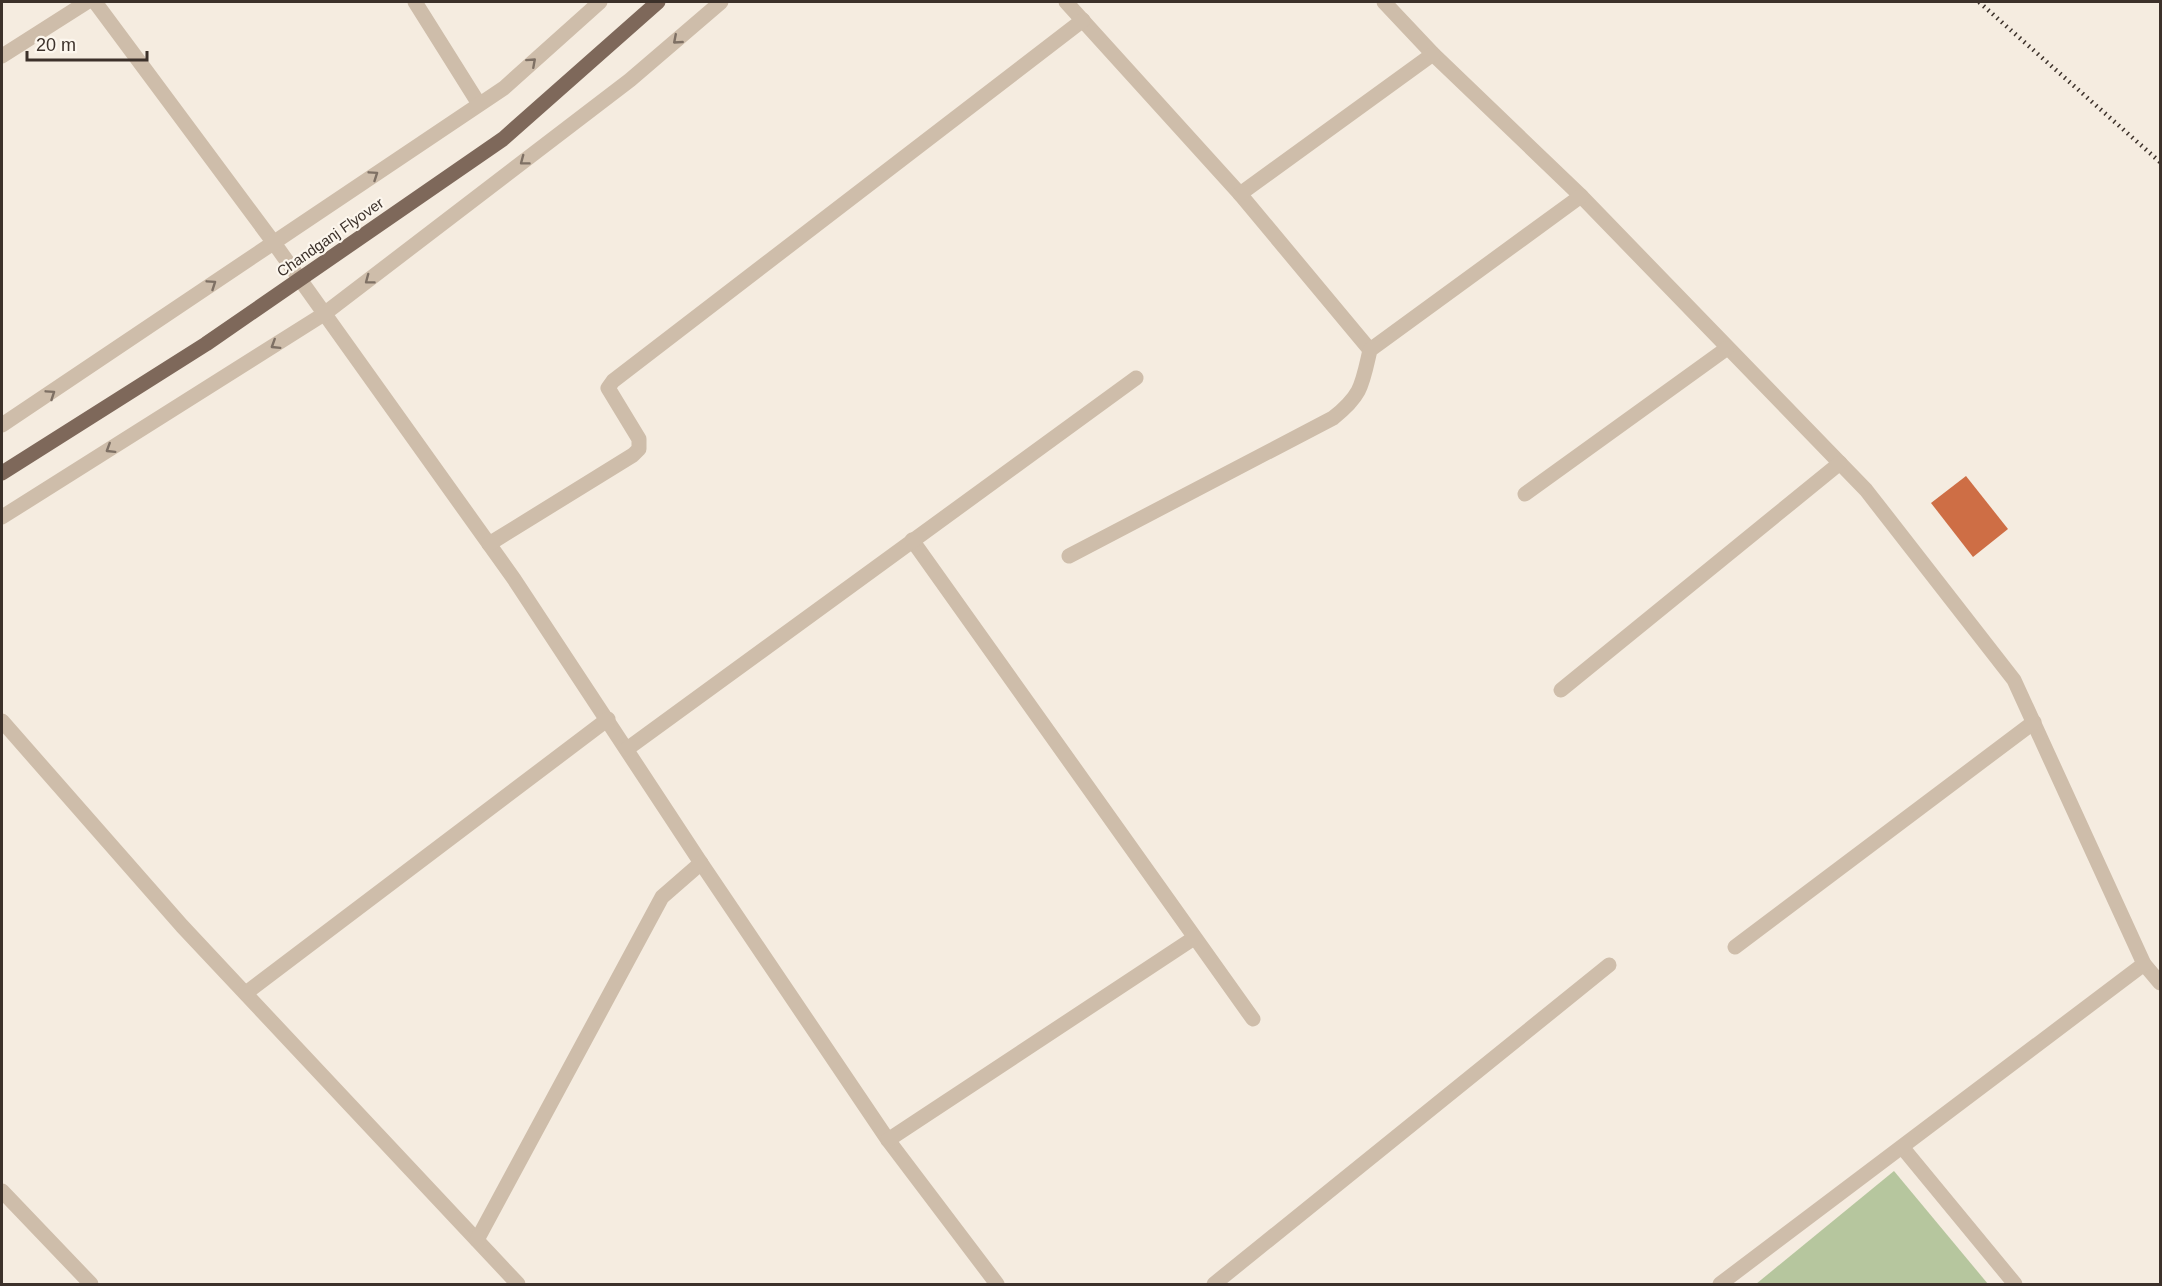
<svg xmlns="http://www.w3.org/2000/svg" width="2162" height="1286" font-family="Arial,sans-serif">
<rect width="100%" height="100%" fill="#f5ece0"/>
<path fill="#b6c69e" d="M1894,1171l94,113h-232z"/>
<path fill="#ce6e45" d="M1966,476l42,53 -35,28 -42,-54z"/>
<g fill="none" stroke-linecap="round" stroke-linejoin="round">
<g stroke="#cebdaa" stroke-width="15">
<path d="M95,2l179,241 240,336 187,284 187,277 109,144"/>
<path d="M415,2l64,102"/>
<path d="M1066,2l174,192 130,156"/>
<path d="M1384,2l49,52 148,142 285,294 148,190 130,284 16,19"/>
<path d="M2,56l85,-54"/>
<path d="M1240,194l193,-140"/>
<path d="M2,425l502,-337 96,-86"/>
<path d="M1525,494l201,-145"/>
<path d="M2,517l322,-203 306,-234 91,-78"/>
<path d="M912,540l341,479"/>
<path d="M489,544l144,-89 6,-6v-10l-31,-51 5,-7 470,-361"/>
<path d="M1069,556l264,-138c29,-23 29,-33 37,-68l211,-154"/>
<path d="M1561,690l279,-227"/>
<path d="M2,721l180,205 336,358"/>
<path d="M627,749l509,-371"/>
<path d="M1735,947l299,-225"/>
<path d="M246,993l362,-274"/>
<path d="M888,1140l306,-202"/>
<path d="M1902,1147l113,137"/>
<path d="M2,1191l89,93"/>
<path d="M477,1240l185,-343 39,-34"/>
<path d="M1214,1284l395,-319"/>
<path d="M1720,1284l424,-320"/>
</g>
<path stroke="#3c312a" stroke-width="4.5" stroke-dasharray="1.5 4.5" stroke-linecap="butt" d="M1979,2l181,160"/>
<path stroke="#7e685a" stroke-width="15" d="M2,473l204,-129 297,-205 155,-137"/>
</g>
<defs><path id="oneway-chevron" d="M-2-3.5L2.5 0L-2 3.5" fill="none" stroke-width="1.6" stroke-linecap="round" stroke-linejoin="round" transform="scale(1.5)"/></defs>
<g stroke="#7e7064">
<use href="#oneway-chevron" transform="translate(677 40) rotate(139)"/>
<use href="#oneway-chevron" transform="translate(532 62) rotate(-42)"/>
<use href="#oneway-chevron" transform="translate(524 161) rotate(143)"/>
<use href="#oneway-chevron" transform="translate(374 175) rotate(-34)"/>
<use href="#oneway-chevron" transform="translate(369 280) rotate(143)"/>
<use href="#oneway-chevron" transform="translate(212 284) rotate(-34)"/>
<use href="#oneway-chevron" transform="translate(275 345) rotate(148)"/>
<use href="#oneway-chevron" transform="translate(51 394) rotate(-34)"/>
<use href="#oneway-chevron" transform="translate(110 449) rotate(148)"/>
</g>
<g text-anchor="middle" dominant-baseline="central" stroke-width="4.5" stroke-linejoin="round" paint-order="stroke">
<g font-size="15" fill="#3c312a" stroke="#fcf6ed">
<text transform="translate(330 237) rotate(-35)">Chandganj Flyover</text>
</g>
</g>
<rect width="2162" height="1286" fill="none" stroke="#3c312a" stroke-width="6"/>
<path d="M27 51v9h120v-9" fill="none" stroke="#3c312a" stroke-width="3"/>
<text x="36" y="51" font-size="18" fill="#3c312a" stroke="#fcf6ed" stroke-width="4.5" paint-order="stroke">20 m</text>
</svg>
